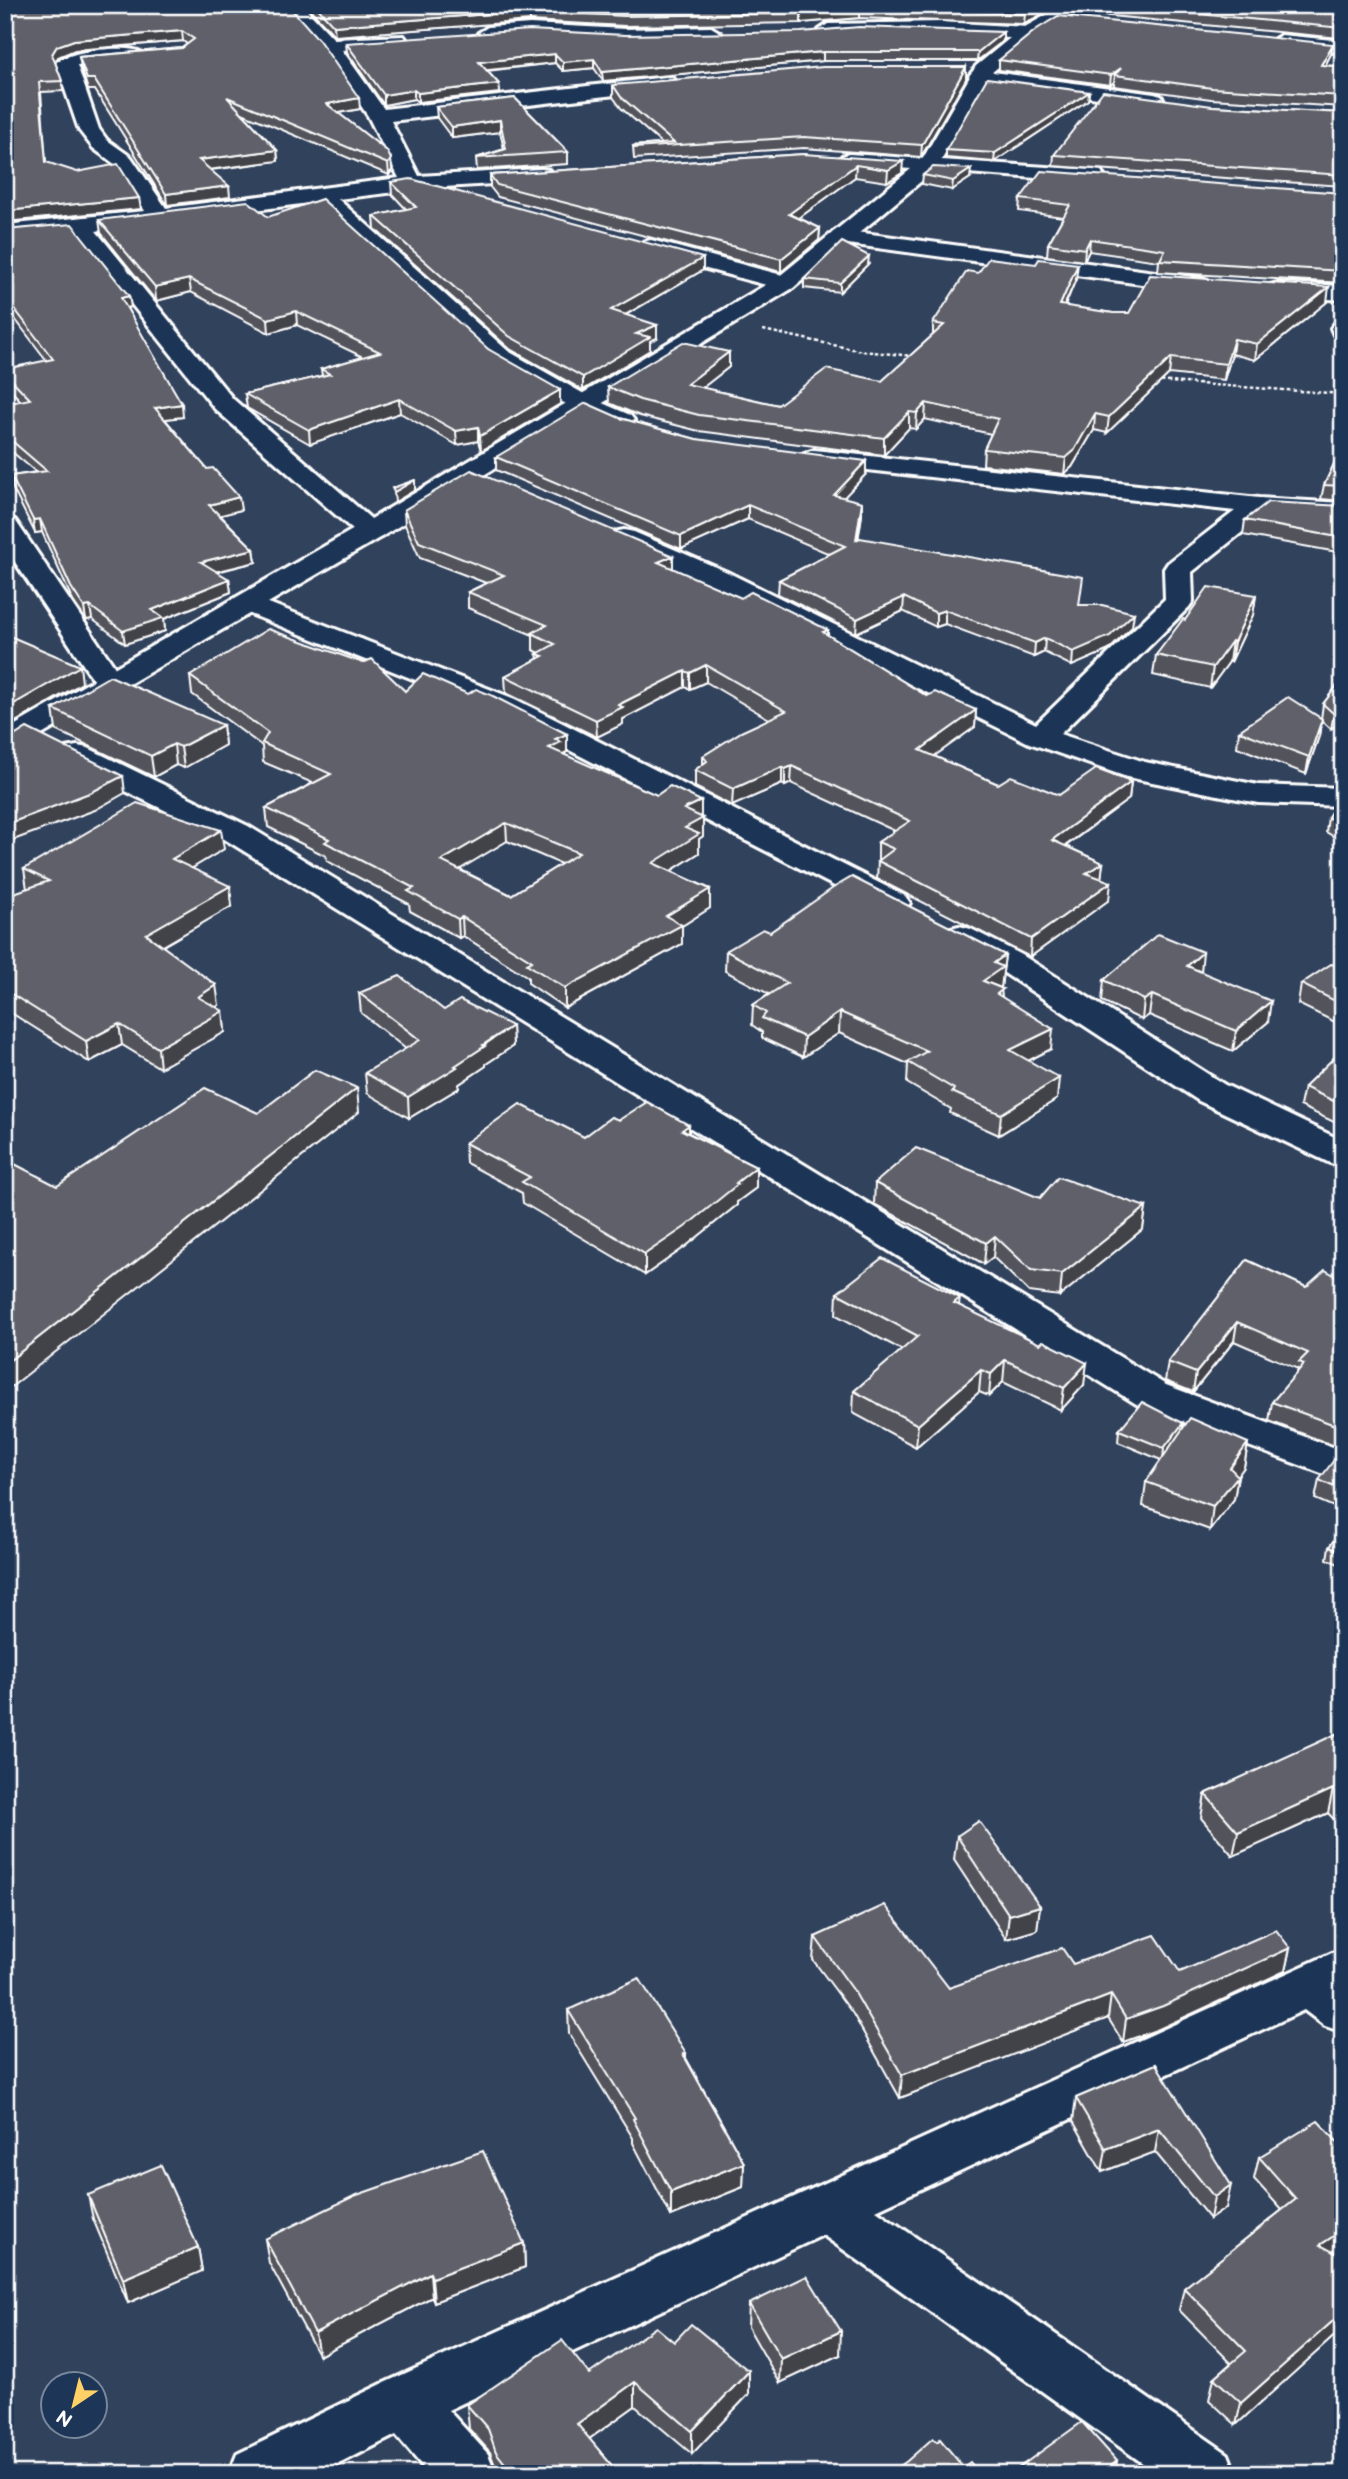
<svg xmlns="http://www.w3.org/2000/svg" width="1348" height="2479" font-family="'Balsamiq Sans',sans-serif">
<rect width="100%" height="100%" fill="#31425d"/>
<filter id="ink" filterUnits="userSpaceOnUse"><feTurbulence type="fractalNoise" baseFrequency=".0143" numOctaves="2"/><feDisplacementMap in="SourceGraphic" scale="14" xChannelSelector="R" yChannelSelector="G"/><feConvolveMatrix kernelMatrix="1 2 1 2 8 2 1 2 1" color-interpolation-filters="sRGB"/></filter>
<g filter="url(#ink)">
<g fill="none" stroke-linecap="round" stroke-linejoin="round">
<g stroke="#fff" stroke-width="6">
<g id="minor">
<path d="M283,5h19l32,34 70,-3 3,4 -10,6 -55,4 42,59 283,-32 7,2 3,4 -3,4 -7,2 -276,32 28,55 122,-7 8,1 3,5 -3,5 -8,1 -97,6 -2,7 -8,1 -22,-5 -74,9 170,152 85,48 37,16 4,5 -4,5 -9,3 -9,-3 -37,-16 -85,-48 -174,-159 -220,29 137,168 152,132 -4,6 -10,2 -10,-2 -146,-128 -140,-176 -70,6v-14l140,-14 -29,-46 -23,-17 -14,-18 -23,-67c10,-12 78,-20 87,-9l-10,6 -56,5 22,64 8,11 24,17 35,51 233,-30 -31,-62 -46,-67z"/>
<path d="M942,22l86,5 10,6 -10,6 -86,-5 -114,2 -9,-6 9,-6z"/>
<path d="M530,24l95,5 86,-2 10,6 -10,6 -86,2 -95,-5 -42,3 -10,-6 10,-6z"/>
<path d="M1281,35l62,6v12l-69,-8 -3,-4z"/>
<path d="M979,70l175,24 7,2 3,4 -3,4 -7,2 -182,-26 -3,-4 3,-4z"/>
<path d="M849,154l244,16 8,1 3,5 -3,5 -8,1 -251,-18 -4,-4 4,-4z"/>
<path d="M841,230l359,48 8,2 4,5 -4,5 -8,2 -367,-50 -3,-5 3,-5z"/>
<path d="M651,240l142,38 4,5 -4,5 -8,2 -142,-38 -3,-5 3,-5z"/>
<path d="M1278,283l65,3v14l-73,-5 -4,-5 4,-5z"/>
<path d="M1343,321v16l-9,-2 -3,-7 4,-5z"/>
<path d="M814,450l445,48 84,5v16l-78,-5 -73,58 1,29 -4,6 -129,127 85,28 113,23 85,3v18l-85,-3 -131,-26 -98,-34 -322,-159 -93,-40 -4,-6 4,-6 10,-2 10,2 93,40 309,152 129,-125 -1,-30 4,-6 67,-52 -430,-48 -4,-5 4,-5z"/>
<path d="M5,518l10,2 109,161 -5,6 -10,3 -10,-3 -5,-6 -89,-134z"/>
<path d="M248,595l267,104 390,197 5,7 -5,7 -12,3 -12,-3 -388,-199 -255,-102 -4,-6 4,-6z"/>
<path d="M77,746l11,2 160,78 918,559 177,66v30l-205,-76 -912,-565 -160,-78 -4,-7 4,-7z"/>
<path d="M959,926l12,3 51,26 203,130 118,56v25l-13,-3 -131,-62 -201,-132 -51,-26 -5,-7 5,-7z"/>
<path d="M1343,1948v84l-18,-6 -21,-16 -428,200 352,244 8,20h-78l-335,-239 -375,175 40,44 8,20h-67l-33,-39 -77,39h-90l8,-20 147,-71z"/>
</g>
</g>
<g stroke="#fff" stroke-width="6">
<path id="tertiary" d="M1065,5h23l-53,32 -44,36 -54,95 -144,120 -412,249 -365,213 -11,3v-22l356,-206 416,-247 145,-118 54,-94 45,-37z"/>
</g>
<g stroke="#fff" stroke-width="2.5" stroke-dasharray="3.5 2.5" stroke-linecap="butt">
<path d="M763,330l99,21 51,5"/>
<path d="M1155,381l188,13"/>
</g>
<use href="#minor" fill="#1d3557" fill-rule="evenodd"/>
<use href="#tertiary" fill="#1d3557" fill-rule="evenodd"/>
</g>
<g fill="#53535b" stroke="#fff" stroke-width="2" fill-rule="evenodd">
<path d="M5,5h283l72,104 -22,4 49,38 5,19 -3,5 -147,-62 35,37 1,11 -67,9 19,27 -63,8 -72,-115h-7l-7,-23 -2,-10 103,-9 5,-4 -4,-3 -108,9 -17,7 -3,5 7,19 1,10 -22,1 5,70 95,47 -136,13z"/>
<path d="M306,5h753l-35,19 -165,-6 -58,5 -176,3 -95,-5 -195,15z"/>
<path d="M1081,5h262v29l-3,4 -260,-25z"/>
<path d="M625,35l378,6 -26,20h-154l-220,20 -9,-13 -31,3 -8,-8 -68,8 12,13 1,9 -82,9 -4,-3 -30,6 -37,-53 -1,-9z"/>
<path d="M1333,44l-2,10 -6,11 18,2v40l-132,-8 -97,-13v-4l-4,3 -111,-15v-10z"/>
<path d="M966,67v12l-45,78 -117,-9 -170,11 -1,-13 29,-2 -41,-36 -8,-11v-12z"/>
<path d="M1089,92l-1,8 -94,62 -48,-4v-8z"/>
<path d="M515,98l53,54v12l-91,6 -1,-12 28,-9 -4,-17 -48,6 -15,-20 -1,-11z"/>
<path d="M1212,106l131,7v73l-290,-20 1,-11z"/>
<path d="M804,154l98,19 -15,9 -32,-5 -56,41 21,10 -1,12 -38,32 -283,-75 -8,-10v-12z"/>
<path d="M923,175l47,3 -18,12 -30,-6z"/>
<path d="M391,182l312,88 -77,45 31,23 -7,3v9l-67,40 -73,-41 -135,-120 -1,-13 32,-7 -14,-15z"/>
<path d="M1343,193v90l-185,-11 1,-11 -70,-10 -5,10 -37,-5 1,-12 15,-27 -44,-6 1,-12z"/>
<path d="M268,217l220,132 72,55 -79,47 -3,-10 -21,4 -57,-32 -90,31 -63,-36 -2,-14 77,-18 -1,-7 42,-12 -66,-32 -28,8 -78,-41 -35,9 -55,-68 -2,-13z"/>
<path d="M5,230l124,66 2,11 -4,1 56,109 -18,2 76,91 -21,5 34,34 2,13 -39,10 12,7 2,13 -67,27 1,12 -40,13 -33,-25 -6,1 -13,-19 -31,-69 -7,1 -22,-44 -2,-13 25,-4 -31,-26v-42l16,-3 -16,-17v-15l42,-8 -35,-46 -7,1z"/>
<path d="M868,264l-28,28 -36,-4v-9z"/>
<path d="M978,273l98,6 -11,27 48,7h16l198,-11 -72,58 -23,-6 -8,26 -55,-6 -62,59 -13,-3 -22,37 -8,7 -81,-9 1,-16 7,-15 -66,-15 -9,10 -7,-1 -25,27 -185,-24 -59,-15 -31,-13 -1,-16 121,-20 -27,21 76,17 104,-24 51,-46v-12z"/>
<path d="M620,418l76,21 170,35 -22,23 18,18 -4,24 222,66 52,22 -23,23 -37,16 -28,-14 -10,5 -89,-33 -9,3 -33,-16 -47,22 -78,-39 1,-14 51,-26 -82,-35 -67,30 -185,-79v-13z"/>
<path d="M1343,445v56l-22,-2 3,-14z"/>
<path d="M1343,506v47l-100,-18 2,-15z"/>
<path d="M404,510l269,59 68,29 87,32v5l99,61 49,14 -1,17 -41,29 64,28 61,11 72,-13 -2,17 -63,47 37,17 -2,15 8,22 -79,57 -153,-78 1,-18 1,-1h-1v-18l17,-11 -104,-48 -6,3 -3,-2 -50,22 -37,-19v-17l8,-6v-8l66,-37 -63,-37 -16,7 -5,-2 -62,32v5l-26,13 -91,-44 -1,-17 33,-17 -1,-5 3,-1 -7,-3v-15l-65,-27v-16l18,-9 -66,-25 -15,-33z"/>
<path d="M1256,595l-3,20 -22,47h-2l-19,26 -57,-13 3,-20 29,-35z"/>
<path d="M190,676l215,15 63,3 99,40v18l-4,2 138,62 2,20 -4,3v14l-28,18 39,18v19l-28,18v18l-117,64 -37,-25v-6l-65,-41 -4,2 -49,-27 -1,-7 -82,-43 -1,-5 -58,-29 -2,-19 47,-25 -50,-21 -1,-16 -70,-52zM507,841l54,23 -50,31 -52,-26z"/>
<path d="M1343,678v41l-12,10 -10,-9 -2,16 -13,38 -69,-27 2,-16 82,-12 2,-15z"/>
<path d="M53,709l170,16 2,20 -41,23 -8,-3 -22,12 -98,-47z"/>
<path d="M1343,794v48l-17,-10 2,-15z"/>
<path d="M224,849l-32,19 40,38 -69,40 56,59 -3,2 7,4 2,21 -65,36 -38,-23 -33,17 -84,-53v-113l22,-7 -3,-20z"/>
<path d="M770,932l235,23 -4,33 1,9 49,52 -23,12 29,38 -58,36 -49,-22 1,-4 -44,-26 1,-19 -69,-31 -36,24 -41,-19v-6l-10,-7 1,-20 16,-11 -44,-23 1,-20z"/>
<path d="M1343,967v59l-45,-22 3,-20z"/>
<path d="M1201,972l67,50 -35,29 -84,-36 -7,5 -40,-19 2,-21z"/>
<path d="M359,993l85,17 68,16 1,20 -27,18v2l-28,19 1,3 -50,30 -42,-25 -2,-20 41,-24 -45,-36z"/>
<path d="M1343,1049v72l-7,2 -36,-17 4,-19z"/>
<path d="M619,1120l70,5v8l67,34v21l-19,14v3l-52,42 -40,28 -122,-72 -1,-10 -56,-30 -1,-20 119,-6z"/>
<path d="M875,1183l271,24 -3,22 -83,67 -31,-4 -36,-35 -9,7 -110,-60z"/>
<path d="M1247,1260l59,27 37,-7v169l-74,-28 3,-19 25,-29 1,-4 -64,-28 -41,51 -28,-11 3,-19z"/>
<path d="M837,1293l123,5 -1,7 125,80 -23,25 -58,-28 -14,14 -10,-4 -63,55 -63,-34 1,-22 48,-41 -66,-35z"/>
<path d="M1183,1423v5l65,15 -4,24 -6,8 -4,24 -24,31 -67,-24 3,-24 15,-22 -43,-18 1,-12z"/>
<path d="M1343,1462v49l-28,-12 4,-19z"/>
<path d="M1343,1528v38l-16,-7 2,-12z"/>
<path d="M1343,1731v96h-2l-13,-14 -95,43 -32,-38 4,-24z"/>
<path d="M957,1836l83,70 -3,24 -31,9 -52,-79z"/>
<path d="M815,1937l134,51 124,-24 107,8 110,-24 -5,23 -126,58 -36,13 -15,-24 -208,80 -47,-84 -40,-54z"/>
<path d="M568,2010l118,43v5l58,105 -1,24 -72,29 -38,-73v-5l-64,-104z"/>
<path d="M1156,2064l70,144 -16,11 -55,-67 -53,20 -29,-51 3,-23z"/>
<path d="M1343,2148v100l-8,5 8,4v75l-2,-2 -105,95 -27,-25 5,-22 17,-15 -52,-53 5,-22 98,-78 -28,-31 5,-22z"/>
<path d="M88,2195l110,52 4,24 -74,32 -35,-84z"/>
<path d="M265,2239l259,4 1,24 -91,35 -2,-5 -113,59 -50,-93z"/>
<path d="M749,2304l91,51 -60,28 -32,-56z"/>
<path d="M674,2342l75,29v23l-57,60 -57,-48 -46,33 30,35h-121l-8,-22 -21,-23 -2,-24 122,-31z"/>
</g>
<g fill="#43434a" stroke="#fff" stroke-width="2">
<path d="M1041,5h18l-35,19 1,-10z"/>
<path d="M859,8v10l-58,5v-10z"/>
<path d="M529,11l1,10 -195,15 -1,-10z"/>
<path d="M182,31l1,10 -108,9 -17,7 -4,7 -2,-10 5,-8 17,-6z"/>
<path d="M1003,32v9l-26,20 1,-9z"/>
<path d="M1333,44l-2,10 -11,22 1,-11z"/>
<path d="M823,52v9l-220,20 -1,-9z"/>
<path d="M555,54v9l-76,8v-9z"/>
<path d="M594,59v9l-31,3v-9z"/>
<path d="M966,67v12l-45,78 1,-12z"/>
<path d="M1121,68l-6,7 -1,7 -4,3 1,-10z"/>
<path d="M499,84l1,9 -82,9v-9z"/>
<path d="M414,90v9l-30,6v-10z"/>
<path d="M1089,92l-1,8 -94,62 1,-9z"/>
<path d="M359,98l1,11 -32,6 -1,-11z"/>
<path d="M500,120v12l-48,6v-11z"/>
<path d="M277,150l1,11 -78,10 -1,-11z"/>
<path d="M391,159l1,11 -3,5 -1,-11z"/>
<path d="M903,161l-1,12 -15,9 1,-12z"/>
<path d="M856,165l-1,12 -67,49 1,-12z"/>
<path d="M971,169l-1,9 -18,12 1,-9z"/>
<path d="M229,186l1,11 -63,8 -1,-11z"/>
<path d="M139,198l2,11 -136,13v-11z"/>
<path d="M820,228l-1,12 -38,32v-13z"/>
<path d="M1090,239l-1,12 -5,10 1,-12z"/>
<path d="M869,256l-1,8 -28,28v-9z"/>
<path d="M703,258v12l-92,53v-13z"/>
<path d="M1078,264l-2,15 -18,41 2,-15z"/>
<path d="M189,279l2,13 -35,9 -1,-14z"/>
<path d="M1329,287l-2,15 -72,58 2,-16z"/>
<path d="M129,296l2,11 -9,2 -1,-11z"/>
<path d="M10,303l2,12 -7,1v-12z"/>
<path d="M296,311l1,14 -28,8 -1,-14z"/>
<path d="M657,325v13l-7,3v9l-67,40v-13l53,-43z"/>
<path d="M1234,339l-2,15 -8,26 2,-16z"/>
<path d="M729,352v15l-42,33v-16z"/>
<path d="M1171,358l-2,16 -62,59 2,-16z"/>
<path d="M560,390v14l-79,47 -1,-15z"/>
<path d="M399,399l1,14 -90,31 -1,-14z"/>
<path d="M926,403l-1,16 -9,10 1,-16z"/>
<path d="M182,404l1,13 -26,3 -2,-12z"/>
<path d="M909,412v16l-25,27v-17z"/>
<path d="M1095,414l-1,16 -22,37 -8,7 2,-16z"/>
<path d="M478,427v14l-21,4 -1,-14z"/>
<path d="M866,461v13l-32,34v-13z"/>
<path d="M415,480v10l-20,12 -1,-10z"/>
<path d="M239,497l2,13 -31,8 -1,-13z"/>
<path d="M862,502v13l-6,38v-13z"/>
<path d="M748,505v14l-67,30v-13z"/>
<path d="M40,519l2,13 -7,1 -2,-13z"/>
<path d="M254,549l2,13 -54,13 -1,-13z"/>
<path d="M673,556v16l-15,-10z"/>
<path d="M229,579l2,13 -67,27 1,12 -40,13 -2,-13 29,-21z"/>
<path d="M1256,595l-3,20 -22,47 3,-20z"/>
<path d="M904,597l-1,14 -47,22 1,-14z"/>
<path d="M90,606l2,13 -6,1 -2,-13z"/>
<path d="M945,610v14l-9,3v-14z"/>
<path d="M1134,613l-2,14 -23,23 -37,16 1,-14z"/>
<path d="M1045,638l-1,14 -10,5 1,-14z"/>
<path d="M1232,641l-3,21 -19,26 3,-21z"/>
<path d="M706,665v17l-16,7v-16z"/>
<path d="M80,666l2,17 -77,45v-19z"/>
<path d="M685,671v16l-62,32v5l-26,13 -1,-17 22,-15z"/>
<path d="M1343,706v13l-12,10 3,-15z"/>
<path d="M976,710l-1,17 -56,40 1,-17z"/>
<path d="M1322,719l-3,17 -13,38 3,-17z"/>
<path d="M223,725l2,20 -41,23 -3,-21z"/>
<path d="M567,734v18l-6,3 -12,-7 6,-9z"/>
<path d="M174,744l2,21 -22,12 -3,-21z"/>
<path d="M792,766l-1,17 -6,3v-17z"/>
<path d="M782,767v17l-50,22 1,-17z"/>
<path d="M123,776l2,17 -30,17 -90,33v-18z"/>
<path d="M1131,782l-2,17 -79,58 2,-17z"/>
<path d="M701,801v18l2,-1v18l-4,3v14l-46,29v-19l31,-54z"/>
<path d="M506,823l1,18 -65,39 -1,-19z"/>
<path d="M221,830l3,19 -50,30 -2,-20z"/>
<path d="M1103,863l-2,17 -15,-7z"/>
<path d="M1111,882l-2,18 -79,57 1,-18z"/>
<path d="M230,886l2,20 -83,48 -3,-20z"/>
<path d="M710,889v19l-28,18v18l-117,64v-20l101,-72z"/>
<path d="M462,917l1,19 -4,2 -1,-19z"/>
<path d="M1203,952l-2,20 -14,-6z"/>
<path d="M1005,955l-4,33 -18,-7 11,-18z"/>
<path d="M216,985l3,20 -18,13 -3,-21z"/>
<path d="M1152,995l-3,20 -7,5 2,-20z"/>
<path d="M1271,1001l-3,21 -35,29 3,-20z"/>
<path d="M223,1011l2,21 -65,36 -2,-20z"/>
<path d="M840,1012l-1,21 -36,24 1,-20z"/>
<path d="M119,1024l3,21 -33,17 -3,-21z"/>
<path d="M512,1026l1,20 -27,18v2l-28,19 1,3 -50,30 -1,-21z"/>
<path d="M1053,1029l-2,20 -43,22 2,-21z"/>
<path d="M1059,1078l-2,21 -58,36 2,-21z"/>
<path d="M357,1088l2,24 -354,280v-28z"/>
<path d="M1343,1102v19l-7,2 4,-19z"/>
<path d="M689,1125v21l-7,-16z"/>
<path d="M756,1167v21l-19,14v3l-52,42 -40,28v-21z"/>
<path d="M1146,1207l-3,22 -83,67 2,-22z"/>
<path d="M995,1236l-2,21 -9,7 2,-21z"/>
<path d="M1237,1322l-3,19 -41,51 3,-19z"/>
<path d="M1005,1360l-2,22 -14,14 2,-22z"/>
<path d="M1087,1363l-3,22 -23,25 3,-22z"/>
<path d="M981,1370l-2,22 -63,55 2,-22z"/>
<path d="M1183,1423l-1,12 -19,25 1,-12z"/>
<path d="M1248,1443l-4,24 -9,13 3,-4 -4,23 -24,31 3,-24 17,-38z"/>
<path d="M1333,1789l-5,24 -95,43 5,-24z"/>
<path d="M1040,1906l-3,24 -31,9 3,-24z"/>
<path d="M1290,1948l-5,23 -126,58 -36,13 3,-23z"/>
<path d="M1111,1995l-3,23 -208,80 2,-23z"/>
<path d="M1159,2129l-4,23 -53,20 4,-23z"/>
<path d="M744,2163l-1,24 -72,29v-24z"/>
<path d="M1231,2185l-5,23 -16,11 4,-22z"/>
<path d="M1343,2230v18l-29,19 6,-22z"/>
<path d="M524,2243l1,24 -91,35 -2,-24z"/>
<path d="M198,2247l4,24 -74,32 -5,-24z"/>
<path d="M430,2273l2,24 -113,59 -4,-23z"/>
<path d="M1343,2312v12l-2,6 -105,95 5,-22z"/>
<path d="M841,2331l-1,24 -60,28 1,-24z"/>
<path d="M749,2371v23l-57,60v-23z"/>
<path d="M635,2382v24l-57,41 -1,-23z"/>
<path d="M1117,2461l-2,13h-14z"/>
<path d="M517,2466l1,8h-7v-3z"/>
</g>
<g fill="#60606a" stroke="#fff" stroke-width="2" fill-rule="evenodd">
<path d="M5,5h283l31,35 40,58 -32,6 60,47 4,8 -3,5 -161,-67 50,53 -78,10 30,26 -63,8 -72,-115h-7l-8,-22 103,-9 12,-9 -12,-8 -108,9 -17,6 -5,8 10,27 -23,1 7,80 31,10 41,-8 21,34 -134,13z"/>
<path d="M315,5h726l-16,9 -166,-6 -58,5 -176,3 -96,-5 -195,15z"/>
<path d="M1107,5h236v21l-1,2z"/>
<path d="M1058,16l275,28 -12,21 22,2v29l-131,-8 -97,-13 6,-7 -10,7 -112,-15 38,-31z"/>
<path d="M859,27l144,5 -25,20h-155l-221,20 -8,-13 -31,3 -8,-8 -76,8 20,22 -81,9 -4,-3 -30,5 -38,-52 184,-13 95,5 176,-3z"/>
<path d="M823,67h143l-44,78 -118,-8 -170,11 -1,-2 41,-3 -53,-46 -8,-12z"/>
<path d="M987,78l102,14 -94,61 -49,-3z"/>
<path d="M1103,91l109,15 131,7v62l-289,-20z"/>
<path d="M515,98l53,54 -92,6 30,-9 -6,-29 -48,7 -16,-20z"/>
<path d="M804,154l99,7 -15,9 -32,-5 -67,49 31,14 -39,31 -284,-74 -7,-10z"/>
<path d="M933,167l38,2 -18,12 -30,-6z"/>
<path d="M1041,171l302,22v78l-183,-11 5,-10 -75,-11 -5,10 -37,-5 22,-39 -50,-6z"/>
<path d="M411,179l292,79 -92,52 46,15 -21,9 14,3 -67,40 -74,-41 -135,-120 42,-9 -25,-25z"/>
<path d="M322,199l166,150 72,41 -80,46 -2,-9 -22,4 -57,-32 -90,31 -64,-36 85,-20 -9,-5 59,-17 -84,-41 -28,8 -79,-40 -34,8 -56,-67 149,-19 20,16z"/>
<path d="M72,224l57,72 -8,2 61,106 -27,4 52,61 6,-1 26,29 -30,8 45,44 -53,13 28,17 -77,31 11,8 -40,13 -33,-25 -6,1 -13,-20 -31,-68 -7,1 -22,-44 36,-5 -42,-36v-31l25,-5 -25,-26v-4l48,-10 -43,-56 -5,1v-74z"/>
<path d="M842,242l27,14 -29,27 -36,-4z"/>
<path d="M989,258l47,6 3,-5 39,5 -18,41 53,8h16l21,-38 179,12 -72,57 -23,-5 -8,25 -55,-6 -62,59 -14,-3 -21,37 -8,7 -82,-9 14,-30 -72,-16 -9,10 -8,-1 -25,26 -185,-23 -59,-15 -32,-13 75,-45 46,10 -42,32 91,21 48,-36 56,12 62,-56 -11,-2 34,-52 11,2z"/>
<path d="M586,403l34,15 76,21 170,22 -32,34 28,7 -6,38 4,-2 223,39 -4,28h23l32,8 -24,23 -37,16 -28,-14 -10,5 -90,-33 -9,3 -32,-16 -47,22 -78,-39 66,-34 -97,-41 -67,31 -185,-79z"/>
<path d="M1343,445v41l-19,-1z"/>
<path d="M471,470l202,86 -15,6 83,36 10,-6 77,38 -5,2 104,64 8,-4 41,18 -56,40 78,34 13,-8 48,19 37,-26 35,13 -79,58 51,23 -17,10 25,9 -80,57 -153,-78 16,-12 -16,-7 32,-21 -118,-55 -7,3 -3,-2 -49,22 -38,-19 12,-9 -4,-5 38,-24 45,-21 -80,-46 -16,8 -5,-2 -67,34 5,2 -27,13 -91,-44 38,-20 -6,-2 18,-10 -23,-11 15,-8 -79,-33 36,-17 -85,-33 -15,-32z"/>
<path d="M415,480l-21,12 -2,-4z"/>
<path d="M1268,502l75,4v32l-98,-18z"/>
<path d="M1208,587l48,8 -22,47 -2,-1 -19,26 -57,-12 27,-36 2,1z"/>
<path d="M268,629l95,34 9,-4 33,32 18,-17 45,20 8,-5 15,6 76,39 -12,5 6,3 -12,6 108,47 13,-9 31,15 -17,8 19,9 -18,10 14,6 -46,29 57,26 -44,27 16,9 -117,63 -38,-24 5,-3 -70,-44 -4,2 -50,-28 6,-3 -89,-46 4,-3 -63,-31 65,-34 -69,-31 6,-10 -78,-57zM506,823l73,30 -68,42 -70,-34z"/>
<path d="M5,634l75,32 -75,43z"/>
<path d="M110,676l113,49 -42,22 -7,-3 -23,12 -98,-47z"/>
<path d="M1343,678v28l-9,8 -11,-10z"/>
<path d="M1288,697l34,22 -13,38 -70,-26z"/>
<path d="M27,728l96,48 -31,16 -87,33v-88l9,-1z"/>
<path d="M1342,794h1v32l-15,-9z"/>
<path d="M137,803l84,27 -49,29 58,27 -84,48 70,51 -18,12 25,14 -65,37 -39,-24 -33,17 -81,-51v-94l44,-15 -25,-12z"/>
<path d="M852,877l153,78 -11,8 9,4 -20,14 20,8 -6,5 56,35 -43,21 49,28 -58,36 -49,-22 2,-3 -46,-27 19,-11 -87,-39 -36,25 -42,-19 4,-5 -13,-8 34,-22 -61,-32 37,-22 7,3 63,-44z"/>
<path d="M1158,934l45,18 -16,14 84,35 -35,30 -84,-36 -8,5 -40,-20z"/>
<path d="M1331,964l12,3v38l-42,-21z"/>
<path d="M400,976l44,34 16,-10 52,26 -29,19 2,1 -30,20 2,1 -49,30 -43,-24 55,-33 -61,-47z"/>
<path d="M1343,1049v53l-3,2 -36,-17z"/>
<path d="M315,1070l42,18 -352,276v-205l52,27 148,-98 53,25z"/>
<path d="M647,1102l42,23 -7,5 74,37 -20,16 2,1 -53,43 -40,27 -123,-72 8,-5 -65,-34 55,-39 64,33 27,-20 8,3z"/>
<path d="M916,1148l124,50 18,-21 88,30 -84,67 -31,-4 -36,-34 -9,7 -111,-60z"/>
<path d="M882,1258l78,40 -6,5 86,41 3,-3 44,22 -23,25 -59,-28 -14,14 -10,-4 -63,55 -64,-34 64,-55 -81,-43z"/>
<path d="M1247,1260l59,27 19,-17 18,10v148l-71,-26 32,-38 -5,-2 9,-9 -71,-31 -41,51 -28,-11z"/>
<path d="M1142,1402l41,21 -19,25 -45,-18z"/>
<path d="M1190,1418l58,25 -18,25 8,8 -25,30 -67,-24z"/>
<path d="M1334,1460l9,2v29l-24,-11z"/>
<path d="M1343,1528v25l-14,-6z"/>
<path d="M1343,1731v69l-10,-11 -95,43 -33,-38z"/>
<path d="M979,1821l61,85 -31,9 -52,-79z"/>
<path d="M885,1905l64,83 113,-40 11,16 82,-29 25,37 96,-42 14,18 -127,58 -37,13 -15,-24 -209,80 -48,-84 -39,-54z"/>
<path d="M639,1978l47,75 -3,1 61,109 -73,29 -38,-73 2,-1 -67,-108z"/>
<path d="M1156,2064l75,121 -17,12 -55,-68 -53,20 -30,-51z"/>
<path d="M1318,2121l25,27v82l-23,15 23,12v55l-102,91 -27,-25 32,-27 -62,-63 112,-89 -37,-42z"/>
<path d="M483,2151l41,92 -92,35 -2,-5 -115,60 -50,-94 89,-43z"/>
<path d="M161,2165l37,82 -75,32 -35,-84z"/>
<path d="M807,2276l34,55 -60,28 -32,-55z"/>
<path d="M691,2324l58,47 -57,60 -57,-49 -58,42 42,50h-95l-7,-8 -6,5 -15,-19 -8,-23 -21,-24 95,-65 27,34 67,-47 18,15z"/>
<path d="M1082,2422l35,39 -16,13h-91z"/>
<path d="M933,2438l4,4 3,-3 23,28 7,-5 10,12h-91l18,-13z"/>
</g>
</g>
<rect width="1348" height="2479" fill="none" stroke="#1d3557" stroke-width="28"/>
<rect x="14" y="14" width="1320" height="2451" fill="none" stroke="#fff" stroke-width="2.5" filter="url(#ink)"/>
<g transform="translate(74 2405) rotate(215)"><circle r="33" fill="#1d3557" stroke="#77869a" stroke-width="2"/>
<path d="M0-5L12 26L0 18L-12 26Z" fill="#ffd166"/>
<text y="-10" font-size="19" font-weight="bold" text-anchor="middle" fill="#ffffff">N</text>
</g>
</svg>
